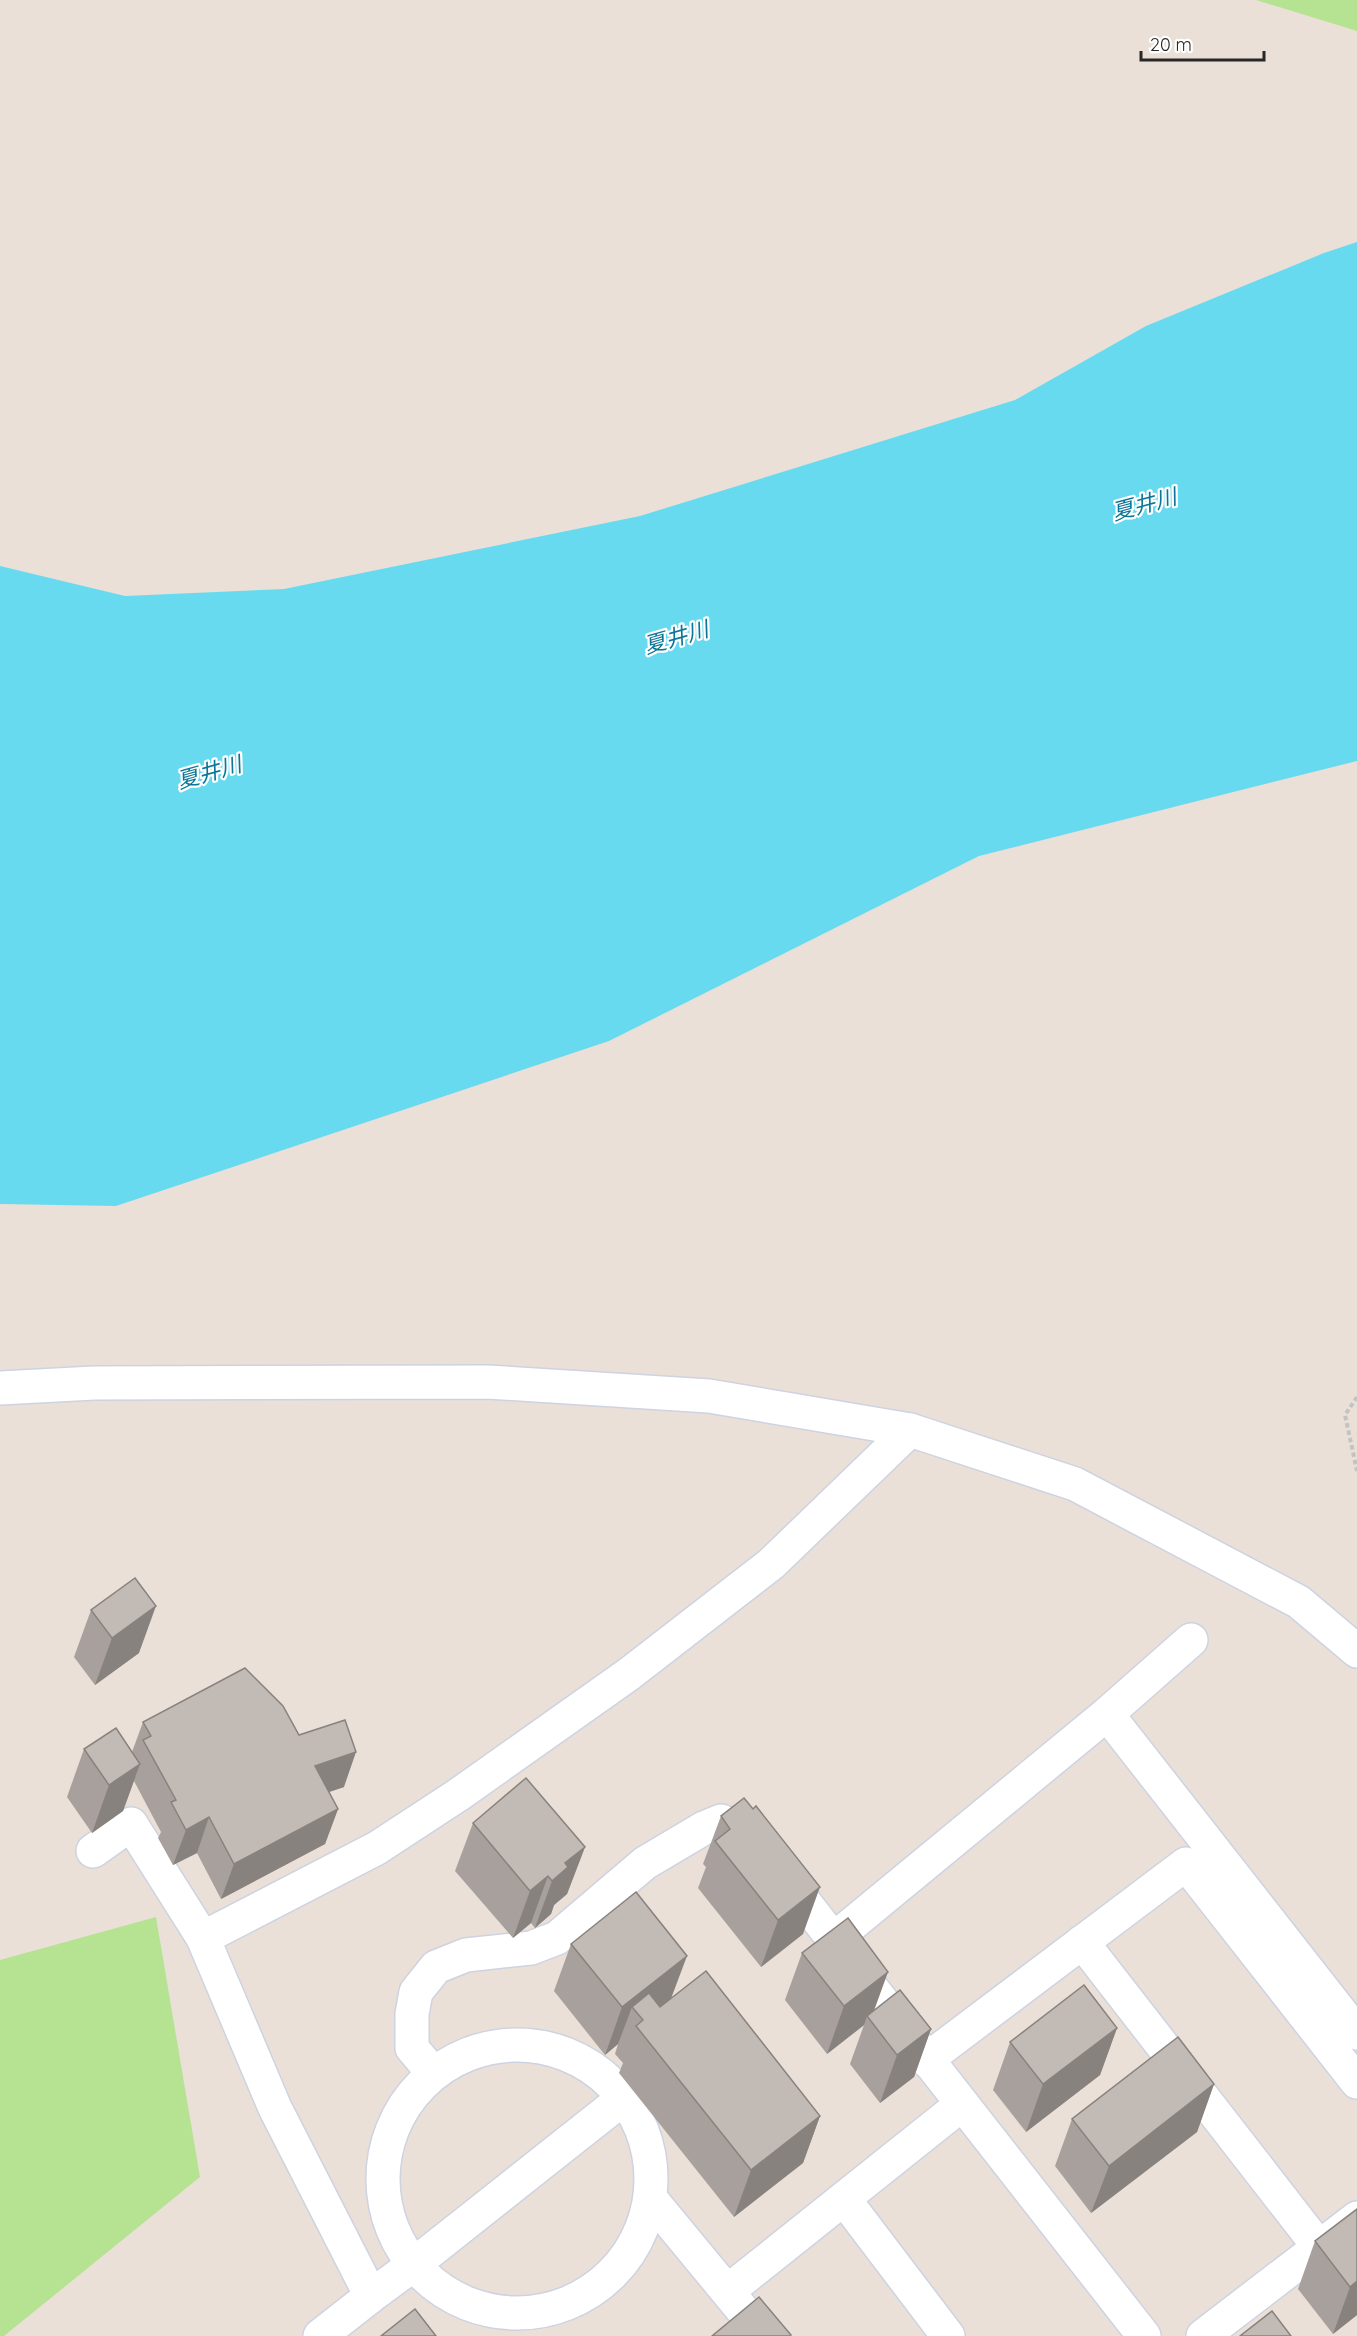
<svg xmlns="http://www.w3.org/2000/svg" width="1357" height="2336" font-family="Quicksand,'Noto Sans JP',sans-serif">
<rect width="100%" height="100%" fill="#eae0d8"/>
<g fill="#b6e392">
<path d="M1256,0h101v31z"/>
<path d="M156,1917l44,260 -196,159h-4v-376z"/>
</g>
<path fill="#67daf0" d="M1357,242v519l-378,95 -370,185 -493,165 -116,-2v-638l125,30 159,-7 356,-73 375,-116 131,-74 178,-73z"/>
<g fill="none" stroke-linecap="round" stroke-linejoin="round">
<g stroke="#cdd3e1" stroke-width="36">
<g id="minor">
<path d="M0,1388l94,-5 394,-1 221,14 201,34 165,54 224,118 58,49"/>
<path d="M1107,1714l250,319"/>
<path d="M93,1851l38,-27 72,114"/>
<path d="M834,1939l273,-225 84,-74"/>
<path d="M1082,1942l237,305"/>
<circle cx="517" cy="2179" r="134"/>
<path d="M926,2060l260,-196 171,218"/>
<path d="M433,2073l-21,-25v-34l4,-22 20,-25 30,-12 65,-7 26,-10 88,-75 59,-35 17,-7 23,11 25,25 375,479"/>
<path d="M650,2198l114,138"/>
<path d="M844,2199l104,137"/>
<path d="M728,2291l233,-186"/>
<path d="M371,2296l42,-31 211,-167"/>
<path d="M320,2336l51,-40 -96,-188 -72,-170 174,-90 81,-53 171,-121 142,-110 139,-134"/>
<path d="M1203,2336l154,-118"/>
</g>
</g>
<path stroke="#c3c3c3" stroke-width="4" stroke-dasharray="4.5 3" stroke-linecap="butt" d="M1357,1397l-12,18 12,56"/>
<use href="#minor" stroke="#fff" stroke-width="33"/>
</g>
<g fill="#a7a09c">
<path d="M91,1610l48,43 -44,32 -21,-28z"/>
<path d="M143,1722l156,13 45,52 -15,5 9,17 -13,35 -104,55 -24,-46 -24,12 -15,-27 3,-6 -27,-51 -11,30 -31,22 -25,-36 17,-48 48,3z"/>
<path d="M744,1798l59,136 -42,33 -63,-79 8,-21 -3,-3 18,-48z"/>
<path d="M473,1823l112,24 -18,47 -13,11 -3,9 -16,14 -4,-5 -18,15 -58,-67z"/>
<path d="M571,1944l100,54 149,118 -17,47 -69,54 -115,-144 4,-10 -8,-9 3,-10 -13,11 -51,-64z"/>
<path d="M802,1953l72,57 57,19 -17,48 -34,26 -30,-39 14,-39 -37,29 -42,-54z"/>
<path d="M1117,2028l-17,47 -74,57 -33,-42 17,-48z"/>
<path d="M1214,2084l-17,48 -106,81 -36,-47 17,-47z"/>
<path d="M1357,2209v106l-24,19 -35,-45 17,-48z"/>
</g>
<g fill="#88827f">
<path d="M156,1606l-17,47 -44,32 17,-47z"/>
<path d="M356,1752l-12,35 -42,14 13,-35z"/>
<path d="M140,1764l-17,47 -31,22 17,-48z"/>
<path d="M338,1809l-13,35 -104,55 13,-35z"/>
<path d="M209,1817l-12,36 -24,12 13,-35z"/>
<path d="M585,1847l-18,47 -13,11 -3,9 -16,14 17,-47 13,-18z"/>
<path d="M548,1876l-17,47 -18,15 17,-47z"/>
<path d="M820,1887l-17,47 -42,33 17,-47z"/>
<path d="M687,1956l-18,48 -26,16 -11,-13 -14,37 -13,11 17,-48z"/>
<path d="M888,1972l-17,47 -4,-3 -3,9 -37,29 17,-48z"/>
<path d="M1117,2028l-17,47 -74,57 17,-48z"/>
<path d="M931,2029l-17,48 -34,26 17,-48z"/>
<path d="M1214,2084l-17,48 -106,81 18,-47z"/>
<path d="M820,2116l-17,47 -69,54 17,-47z"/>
<path d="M1357,2281v34l-24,19 17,-47z"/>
</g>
<g fill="#c2bab5" stroke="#88827f" stroke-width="1.5">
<path d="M135,1578l21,28 -44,32 -21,-28z"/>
<path d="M245,1668l38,38 16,29 46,-15 11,32 -41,14 23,43 -104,55 -25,-47 -23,13 -15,-28 5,-2 -33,-60 8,-4 -8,-14z"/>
<path d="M116,1728l24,36 -31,21 -25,-36z"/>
<path d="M526,1778l59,69 -20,16 3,4 -16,14 -4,-5 -18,15 -57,-68z"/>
<path d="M744,1798l9,11 3,-3 64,81 -42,33 -63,-79 15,-12 -9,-13z"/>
<path d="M636,1892l51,64 -65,51 -51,-63z"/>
<path d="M848,1918l40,54 -44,34 -42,-53z"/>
<path d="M706,1971l114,145 -69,54 -115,-144 7,-6 -11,-13 17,-14 11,14z"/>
<path d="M1084,1985l33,43 -74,56 -33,-42z"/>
<path d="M900,1990l31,39 -34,26 -30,-39z"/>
<path d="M1178,2037l36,47 -105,82 -37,-47z"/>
<path d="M1357,2209v72l-7,6 -35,-46z"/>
<path d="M759,2297l32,38 -1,1h-78z"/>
<path d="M415,2309l21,27h-55z"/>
<path d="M1272,2311l19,25h-51z"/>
</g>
<g text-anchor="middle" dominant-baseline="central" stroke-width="4.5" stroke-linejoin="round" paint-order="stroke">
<g font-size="22" font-style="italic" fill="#0b7697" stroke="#fff">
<text transform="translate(1144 504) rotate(-15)">夏井川</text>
<text transform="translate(676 637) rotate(-16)">夏井川</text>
<text transform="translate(209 772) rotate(-16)">夏井川</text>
</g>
</g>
<path d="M1141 51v9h123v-9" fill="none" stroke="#272727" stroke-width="3"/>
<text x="1150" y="51" font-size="18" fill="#272727" stroke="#ffffff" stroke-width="4.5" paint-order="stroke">20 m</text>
</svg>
